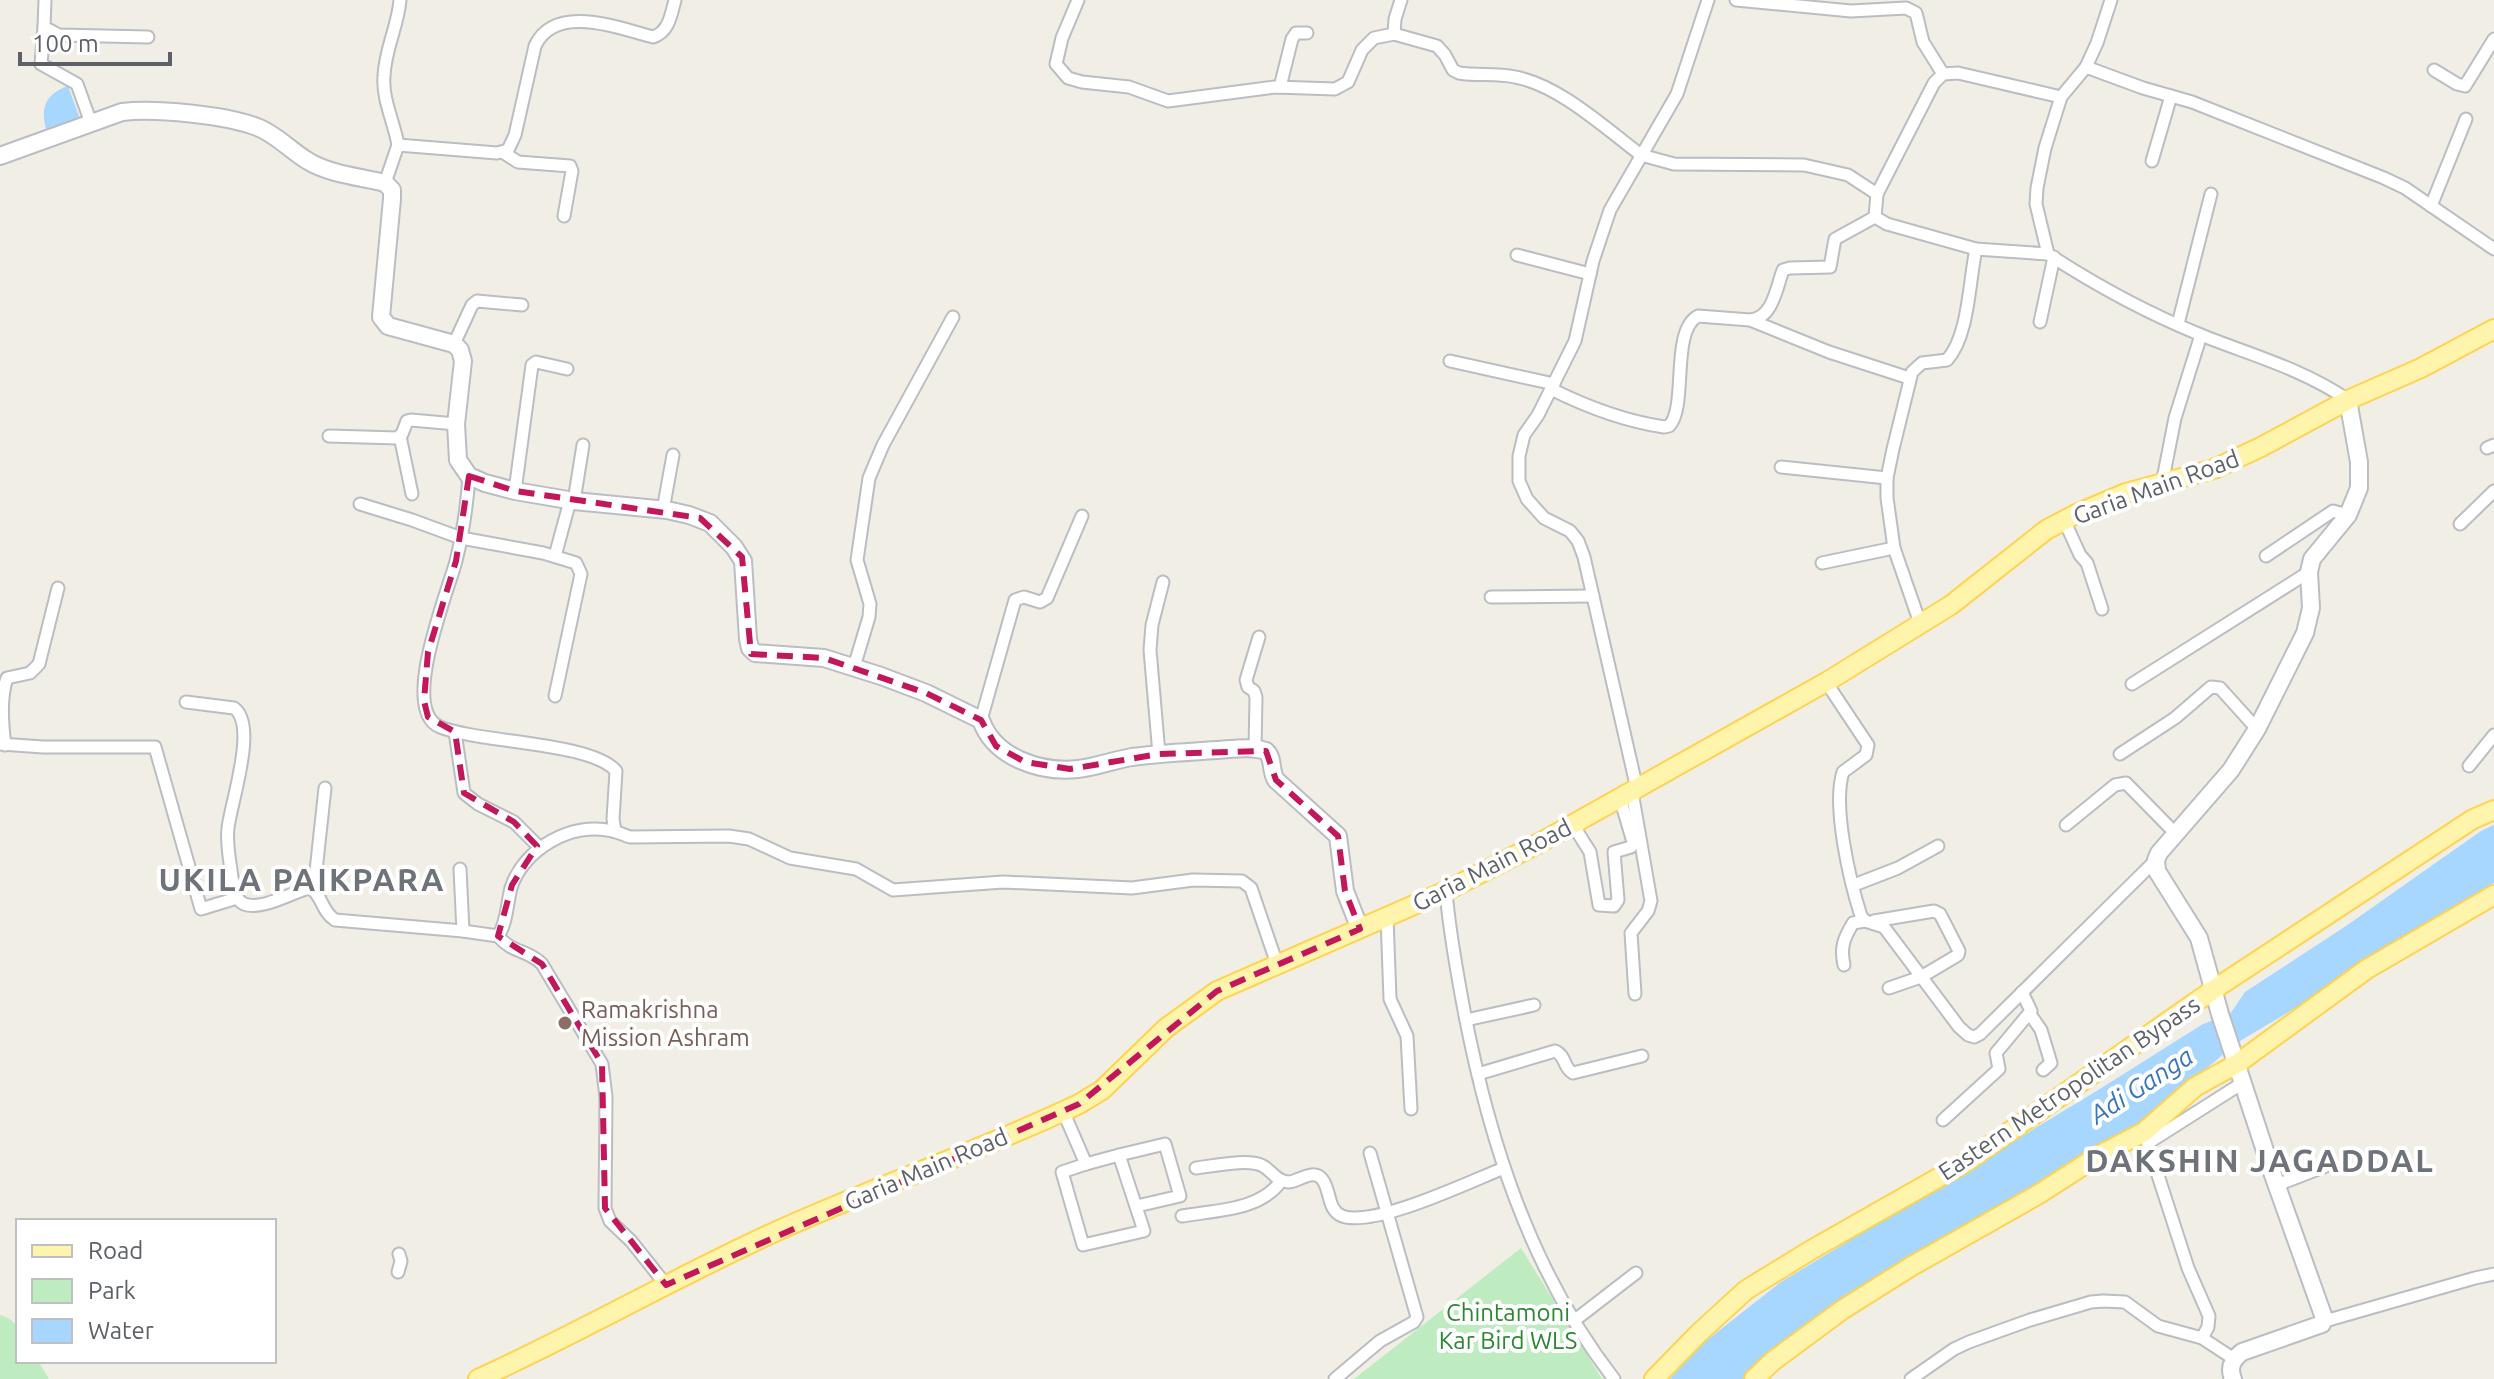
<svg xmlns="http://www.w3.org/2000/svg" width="2494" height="1379" font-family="Ubuntu,sans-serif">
<rect width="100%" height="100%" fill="#f1eee5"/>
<g fill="#bfebc1">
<path d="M1521,1248l81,131h-248z"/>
<path d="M0,1315c25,7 18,25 18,46h20l11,18h-49z"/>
</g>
<g fill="#a7d6ff">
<path d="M68,86l12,33 -34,10c-6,-22 0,-35 22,-43z"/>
<path d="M2494,825v58l-140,90 -119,71 -81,70 -129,80 -172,100 -110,85h-73l27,-31 84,-66 314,-190 108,-68 27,-10 15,-22 101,-66 135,-95z"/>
</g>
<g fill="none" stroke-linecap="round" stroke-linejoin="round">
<g stroke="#babdc2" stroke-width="15">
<g id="street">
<path d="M45,0l-1,27 15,8 89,2"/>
<path d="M1078,0l-16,38 -6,26 12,14 14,4 47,5 39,14 107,-14 60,2 13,-7 14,-32 12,-12 20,-4 43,12 8,9 8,15 6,3c18,3 37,0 56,4 44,8 90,51 126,78l33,9 130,1 44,10 29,19"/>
<path d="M1736,0l115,11 55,-3 10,5 7,29 20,32"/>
<path d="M44,27l-3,37 36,20 14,39"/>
<path d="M1394,34l1,-15 6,-19"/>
<path d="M2086,67l11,-24 14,-43"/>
<path d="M2434,70l23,14 8,2 29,-47"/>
<path d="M1280,87l12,-48 4,-6h11"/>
<path d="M398,145c-4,-23 -16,-46 -14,-69 1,-27 14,-50 16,-76"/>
<path d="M504,153l14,9 52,4 2,5 -8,45"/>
<path d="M2152,161l19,-65"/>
<path d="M385,183l13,-38 99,8 11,-3 7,-15 20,-89c20,-43 83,-18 118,-9 16,-5 18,-22 22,-37"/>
<path d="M2431,206l35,-87"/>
<path d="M2048,254l-72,-5 -89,-25 -12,-7 2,-23 57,-111 9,-9 15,-1 103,24"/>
<path d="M1517,255l73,19"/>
<path d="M1751,320c22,-3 25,-31 32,-50l7,-2 40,-1 5,-28 40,-22"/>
<path d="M2040,322l14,-65"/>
<path d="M2178,324l33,-130"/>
<path d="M454,344l18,-39 5,-4 45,4"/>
<path d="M1450,361l104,23"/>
<path d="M1551,389c36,18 73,32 113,38l5,-1c19,-19 1,-95 29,-110l52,4 79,32 80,26"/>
<path d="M2348,400c-45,-31 -97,-45 -147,-65 -54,-22 -104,-49 -153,-81l-12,-50 1,-16 8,-40 16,-51 25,-30 57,21 49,14 192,76 21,10 89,61"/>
<path d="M329,436l68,2 5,-4 5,-13 4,-1 45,4"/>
<path d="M400,436l12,58"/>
<path d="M2487,448l7,-3"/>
<path d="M1781,467l106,11"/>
<path d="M469,476c-2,29 -6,57 -13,85 -8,31 -57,149 -16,166 40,16 152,15 176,44l-3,48 2,12"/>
<path d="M2162,484l13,-66 26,-83"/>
<path d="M515,491l17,-126 4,-3 31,7"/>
<path d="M574,501l9,-56"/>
<path d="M360,504l52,16 49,18 82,15 33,10 5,11 -26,122"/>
<path d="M663,510l10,-55"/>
<path d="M2064,520l16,35 7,8 15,46"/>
<path d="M2460,524l34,-33"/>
<path d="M555,556l15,-55"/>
<path d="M2266,556l67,-45 15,4"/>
<path d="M1822,563l72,-15"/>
<path d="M1491,597l102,-1"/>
<path d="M1920,623l-26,-75 -7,-50v-20l6,-29 19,-77 10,-9 25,-3c22,-24 22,-79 29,-111"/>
<path d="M854,667l15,-50 1,-13 -13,-44 12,-82 14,-33 70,-128"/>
<path d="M1826,682l42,63 -2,10 -23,17c-11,34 7,110 18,144l4,5 19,6 75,100 9,8 6,2 6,-3 176,-174"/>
<path d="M2132,684l177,-112"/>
<path d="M186,702l48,6c24,17 -3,94 -6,120 -2,16 2,33 4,49 2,10 2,22 12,27 18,7 48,-12 66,-16 12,6 11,23 25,32l128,11 35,5c9,-13 9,-33 13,-48 12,-39 61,-67 101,-57 6,1 12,4 18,6l99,-1 20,3 41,19 66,11 37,21 110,-8 129,6 61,-8 49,1 9,7 26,76"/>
<path d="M981,720l34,-120 9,-3 16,5 7,-4 35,-82"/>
<path d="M455,732l9,61 14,11 36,18 26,26"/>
<path d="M0,744l43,3h112l46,162 36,-11"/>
<path d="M5,745c-3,-22 -5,-47 2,-67l23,-5 9,-9 19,-76"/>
<path d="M1255,749l1,-52 -2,-6 -6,-4 -2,-7 13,-43"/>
<path d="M1159,754l-9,-104 2,-25 11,-43"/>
<path d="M2120,754l55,-36 36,-31 9,1 37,41"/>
<path d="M2469,766l25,-31"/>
<path d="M1637,789l-53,-232 -6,-16 -8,-10 -26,-13 -17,-19 -8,-18v-25l5,-21 14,-20 37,-74 18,-80 17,-51 67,-116 31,-94"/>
<path d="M1632,792l19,109 -3,10 -17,22 4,61"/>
<path d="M1573,825l17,27 9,53 15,1 4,-6 -4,-48 17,-5 2,-5 -13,-44"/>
<path d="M2066,825l49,-40 11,-2 50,51"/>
<path d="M460,869l3,62"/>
<path d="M1854,885l44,-17 40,-22"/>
<path d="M314,889l11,-101"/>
<path d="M1446,891c3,39 10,76 17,114 25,133 67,266 151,374"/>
<path d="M1387,917l3,82 17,37 4,73"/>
<path d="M1874,921l60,-10 6,3 19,37 -1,4 -37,22 -32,11"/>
<path d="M498,936c15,18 29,13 44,28l60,100 4,33 -1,111 5,13 21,20 35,44"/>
<path d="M1844,965c-4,-18 0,-27 9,-42l12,-2"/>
<path d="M2030,1014l11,16 10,33 -8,7"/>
<path d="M1466,1020l68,-15"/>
<path d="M1478,1074l77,-23c11,4 8,17 18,22l69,-17"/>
<path d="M1063,1111l23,53 -24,8 21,73 61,-14 -25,-76 46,-11 15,52 -43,10"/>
<path d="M1943,1120l56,-51 -3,-16 35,-42 -9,-19"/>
<path d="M2144,1132l44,136 21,48 -1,11 -6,11"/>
<path d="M2148,1143l96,-61"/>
<path d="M1086,1164l33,-9"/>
<path d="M1196,1168c17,-2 53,-10 67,-2 9,5 13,15 25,16 10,0 25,-14 34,-3 9,11 5,31 20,37 32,12 129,-35 162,-48"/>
<path d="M2277,1185l49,-19"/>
<path d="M1182,1216c33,-6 78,-5 99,-35"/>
<path d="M398,1272l3,-11 -2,-7"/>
<path d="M1575,1320l61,-47"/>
<path d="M2325,1321l150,-43 19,-4"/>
<path d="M1335,1379l45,-38 34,-19 3,-5 -47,-164"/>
<path d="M1911,1379l43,-30 15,-7 61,-22 61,-18 12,-1 22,1 33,24 44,12 32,21"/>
</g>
</g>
<g stroke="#babec4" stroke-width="20">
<g id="secondary">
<path d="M0,156l122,-44c33,-4 104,3 135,15 19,7 34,24 51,34 21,13 53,16 77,22l7,7v9l-11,118 7,9 66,18 6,6 3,11 -7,63 2,36 11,16 16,7 30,8 59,10 93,9 22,5 21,8 24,24 9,14 5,78 2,9 5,5 69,5 57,18 45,17 55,27c13,38 60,53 97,49 18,-2 36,-9 54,-12 28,-4 57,-5 85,-7 16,-1 34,-4 49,1 8,7 4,20 10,29l62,56 7,55 15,38"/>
<path d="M2233,1379c-5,-12 0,-20 9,-27l80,-28 2,-6 -51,-143 -53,-161 -21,-76 -42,-67 -1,-11 3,-7 72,-83 26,-41 48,-96 6,-25 -2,-36 3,-13 36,-44 11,-27v-26l-11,-62"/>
</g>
</g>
<g stroke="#ffd350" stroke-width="22">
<g id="primary">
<path d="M478,1379c101,-46 198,-102 299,-148 99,-45 203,-80 302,-127l23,-14 64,-62 51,-37 229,-100 97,-50 285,-160 123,-76 95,-75 28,-15 52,-22 88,-24 47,-22 87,-47 73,-32 73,-39"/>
<path d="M1654,1379l45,-46 47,-43 65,-40 155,-88 247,-172 260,-171 21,-9"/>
<path d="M1754,1379l19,-18 69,-51 70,-44 127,-72 59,-38 46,-24 51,-45 43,-24 129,-94 127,-74"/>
</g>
</g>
<use href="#street" stroke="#fff" stroke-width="11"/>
<use href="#secondary" stroke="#fff" stroke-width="16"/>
<use href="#primary" stroke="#fff4ac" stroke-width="18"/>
</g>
<path fill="none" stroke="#c2185b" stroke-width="6" stroke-dasharray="16 10" stroke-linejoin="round" d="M469,476l46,15 185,27 42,39 9,97 73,4 102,35 55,27 15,26 29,16 45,7 89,-15 107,-3 10,29 62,56 7,55 15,38 -143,62 -138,113 -413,181 -61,-77 -3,-144 -60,-100 -44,-28 14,-51 25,-39 -23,-24 -50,-29 -9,-61 -27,-15 -4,-16 4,-49 28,-91z"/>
<circle fill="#8d6e63" stroke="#fff" stroke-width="3" cx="565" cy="1023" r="8"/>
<g text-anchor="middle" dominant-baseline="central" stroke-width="8" stroke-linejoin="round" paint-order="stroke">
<g font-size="24" fill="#5d6167" stroke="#fff">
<text transform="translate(2156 487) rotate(-20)">Garia Main Road</text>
<text transform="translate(1492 865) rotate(-27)">Garia Main Road</text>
<text transform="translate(2069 1088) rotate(-34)">Eastern Metropolitan Bypass</text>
<text transform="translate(926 1169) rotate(-23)">Garia Main Road</text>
</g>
<g font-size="24" fill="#785e54" stroke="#fff" text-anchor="start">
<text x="581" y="1009">Ramakrishna<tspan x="581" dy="28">Mission Ashram</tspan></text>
</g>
<g font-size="24" fill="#2c8733" stroke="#fff">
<text x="1508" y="1312">Chintamoni<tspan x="1508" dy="28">Kar Bird WLS</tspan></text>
</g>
<g font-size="26" font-style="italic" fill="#3874bd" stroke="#fff">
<text transform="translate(2141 1085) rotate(-33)">Adi Ganga</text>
</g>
<g font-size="32" font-weight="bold" letter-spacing="2" fill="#6d7379" stroke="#fff">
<text x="302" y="879">UKILA PAIKPARA</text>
<text x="2260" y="1160">DAKSHIN JAGADDAL</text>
</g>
</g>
<rect x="16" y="1219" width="260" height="144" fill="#ffffff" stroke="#bec0c2" stroke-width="2"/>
<rect x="32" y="1245" width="40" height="12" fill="#fff4ac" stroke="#bec0c2" stroke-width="2"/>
<text x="88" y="1259" font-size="24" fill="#5d6167">Road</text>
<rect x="32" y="1279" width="40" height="24" fill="#bfebc1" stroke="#bec0c2" stroke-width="2"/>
<text x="88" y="1299" font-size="24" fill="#5d6167">Park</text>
<rect x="32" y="1319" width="40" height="24" fill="#a7d6ff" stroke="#bec0c2" stroke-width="2"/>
<text x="88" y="1339" font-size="24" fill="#5d6167">Water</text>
<path d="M20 52v12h150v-12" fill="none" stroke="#5d6167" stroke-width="4"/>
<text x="32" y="52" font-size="24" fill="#5d6167" stroke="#ffffff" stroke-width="6" paint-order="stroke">100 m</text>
</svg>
